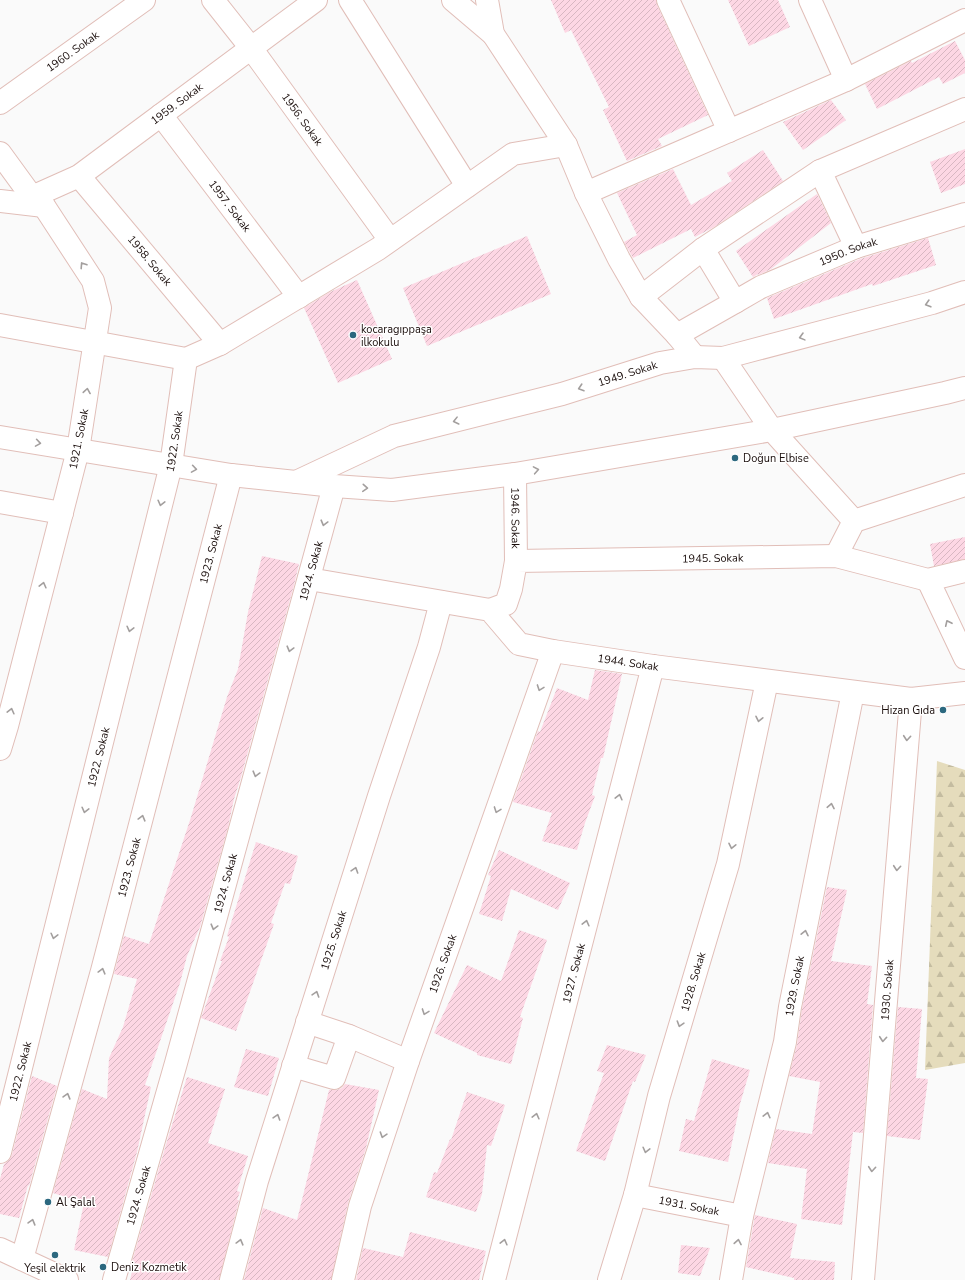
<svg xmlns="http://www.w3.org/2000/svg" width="965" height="1280" font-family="'Nunito Sans',sans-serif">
<defs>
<pattern id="forest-firs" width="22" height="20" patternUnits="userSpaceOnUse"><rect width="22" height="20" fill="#e5dcbc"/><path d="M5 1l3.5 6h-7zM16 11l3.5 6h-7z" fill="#c4bca0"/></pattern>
<pattern id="building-hatch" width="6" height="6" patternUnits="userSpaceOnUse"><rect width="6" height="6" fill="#fdd7e4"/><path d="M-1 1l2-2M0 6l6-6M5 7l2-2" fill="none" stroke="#d8b7c2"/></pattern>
</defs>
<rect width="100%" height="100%" fill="#fafafa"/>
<path fill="url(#forest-firs)" d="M937,761l28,9v293l-40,7z"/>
<g fill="url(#building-hatch)">
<path d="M551,0h105l1,5 51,110 -50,24 4,7 -35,15 -24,-51 6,-3 -38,-77 -6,3z"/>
<path d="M728,0h50l12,27 -41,19z"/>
<path d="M955,41l10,19v13l-22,11 -4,-7 -62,32 -12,-25 46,-23 1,2z"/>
<path d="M831,100l15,20 -43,30 -20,-28z"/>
<path d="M965,149v35l-24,9 -11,-31z"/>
<path d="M763,150l20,31 -69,46 -19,10 -4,-8 -58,29 -9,-16 13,-7 -20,-42 56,-24 18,36 41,-24 -5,-8z"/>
<path d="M817,194l14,29 -60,46 -13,6v-1l-5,3 -17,-26z"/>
<path d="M527,236l24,58 -124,52 -24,-58z"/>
<path d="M928,238l8,27 -63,21 -1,-2 -98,35 -7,-21 93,-39z"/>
<path d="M357,280l35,79 -54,24 -34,-75 26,-16z"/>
<path d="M965,537v22l-31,7 -4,-22z"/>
<path d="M262,556l37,8 -5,21 -53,192 -7,22 -6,28 -28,100 -13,29 -7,27 -35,102 6,2 -14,65 -29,105 -34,-7 10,-47 -31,-10 29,-104 25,10 2,-41 14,-31 14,-48 -23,-5 10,-38 25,8 42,-127 36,-120 11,-28 10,-57z"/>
<path d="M595,670l27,4 -19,84h-2l-9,37 3,1 -10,27 -8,27 -35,-9 10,-28 -39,-11 25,-71 2,1 17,-44 31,12z"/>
<path d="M256,842l42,14 -8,28 -5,-1 -14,40 3,1 -38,107 -35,-13 21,-57h-2l9,-24 -2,-1z"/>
<path d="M499,850l71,33 -12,27 -47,-21 -9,32 -23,-7 12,-38 -3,-1z"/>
<path d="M827,887l20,3 -16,71 41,5 -5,38 6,1 -10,128 -10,-1 -11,93 -41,-6 6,-50 -39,-6 8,-34 36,5 8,-52 -31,-6 8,-31 5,-36z"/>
<path d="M519,930l28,10 -27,77 3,1 -12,46 -34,-9v-2l-43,-20 33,-68 34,16z"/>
<path d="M898,1007l24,2 -6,69 12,1 -8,61 -33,-4z"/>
<path d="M607,1045l39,10 -11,27 -2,-1 -28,80 -29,-10 28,-78 -7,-2z"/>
<path d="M246,1049l33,9 -11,38 -34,-9z"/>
<path d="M712,1059l38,11 -10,34 -12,58 -49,-11 7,-32 8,2z"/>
<path d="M32,1076l25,10 -28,100 -1,-1 -9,33 -19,-4v-35l4,-15 5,-4 3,-5z"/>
<path d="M187,1077l38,12 -17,54 40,13 -11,35 3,1 -3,8h2l-20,80h-89l4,-17 -2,-1 35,-121z"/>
<path d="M345,1084l34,6 -13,58 -18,55 -17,77h-87l19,-72 34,12 32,-130h8l5,-2z"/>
<path d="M467,1092l38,13 -14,41 -4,-1 -5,49 -6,18 -50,-15 8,-25 3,1 13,-34 1,1z"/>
<path d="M755,1215l42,9 -7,34 45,4 -1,18h-40v-2l-48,-11z"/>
<path d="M410,1232l76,19 -7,29h-123l7,-32 40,9z"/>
<path d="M681,1245l29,3 -10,28 -22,-3z"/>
</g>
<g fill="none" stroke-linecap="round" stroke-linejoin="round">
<g stroke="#e1beb8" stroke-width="24">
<g id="minor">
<path id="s1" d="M213,0l38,48 139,192"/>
<path d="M350,0l117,186"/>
<path d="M453,0l40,34"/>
<path d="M487,0l6,34 73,111 20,48"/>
<path d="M668,0l61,131"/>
<path d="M810,0l36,80"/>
<path d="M965,20l-119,60 -260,113 33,66 22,38 62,-48 117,-78 145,-62"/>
<path id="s2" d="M0,103l144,-103"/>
<path id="s3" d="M161,115l138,182"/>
<path d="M0,153l32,44 12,9 49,75 7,27 -22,142 -71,276 -7,23"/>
<path d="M820,171l36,76"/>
<path id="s4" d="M79,176l141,168"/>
<path id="s5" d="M32,197l47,-21 237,-176"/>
<path d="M0,201l44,5"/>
<path id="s6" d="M703,249l32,53 26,-15 95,-40 109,-33"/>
<path d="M641,297l36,38 18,22"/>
<path d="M0,325l186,34 34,-15 158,-95 135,-95 53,-9"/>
<path d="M677,335l58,-33"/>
<path d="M723,358l49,72 82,91"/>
<path d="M0,437l231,38 103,11 58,4 123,-16 257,-44 173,-37 20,-5"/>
<path id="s7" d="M515,474l1,87"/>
<path id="s8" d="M296,482l98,-46 168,-42 98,-31 35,-6 28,1 209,-55 33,-11"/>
<path d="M0,502l62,11"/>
<path d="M836,556l18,-35 111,-36"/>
<path id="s9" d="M309,579l181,31 29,34 34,7 100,15 258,33 54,-6"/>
<path d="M928,580l37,78"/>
<path id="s10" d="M490,610l16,-6 5,-15 5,-28 320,-5 92,24 37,-9"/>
<path d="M307,1022l42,14 59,25"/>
<path d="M293,1066l41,12 15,-42"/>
<path id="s11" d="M0,1152l171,-687 15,-106"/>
<path id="s12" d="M635,1195l107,21"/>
<path id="s13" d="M22,1259l80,-288 129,-496"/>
<path id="s14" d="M114,1280l62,-217 158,-577"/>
<path id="s15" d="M231,1280l26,-99 122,-385 50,-149 12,-45"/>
<path id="s16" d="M343,1280l17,-74 48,-145 145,-410"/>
<path id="s17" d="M494,1280l159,-614"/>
<path id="s18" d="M609,1280l26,-85 24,-99 69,-232 39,-183"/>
<path id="s19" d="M731,1280l11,-64 43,-174 5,-35 63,-315"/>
<path id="s20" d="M863,1280l48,-581"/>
</g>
</g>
<g stroke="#e1beb8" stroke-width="24">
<path id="tertiary" d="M0,1249l67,31"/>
</g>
<use href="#minor" stroke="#fff" stroke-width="22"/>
<use href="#tertiary" stroke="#fff" stroke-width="22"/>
</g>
<defs><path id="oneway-chevron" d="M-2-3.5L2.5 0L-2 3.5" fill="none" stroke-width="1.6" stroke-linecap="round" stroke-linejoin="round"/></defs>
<g stroke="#a39f9e">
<use href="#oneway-chevron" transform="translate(83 265) rotate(-123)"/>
<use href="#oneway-chevron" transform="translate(928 304) rotate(164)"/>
<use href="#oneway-chevron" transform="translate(802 337) rotate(165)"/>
<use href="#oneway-chevron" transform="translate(581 388) rotate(162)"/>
<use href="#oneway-chevron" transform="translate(87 391) rotate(-81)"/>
<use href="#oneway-chevron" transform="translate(456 421) rotate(166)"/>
<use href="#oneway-chevron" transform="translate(38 443) rotate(9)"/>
<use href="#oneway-chevron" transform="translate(194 469) rotate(9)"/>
<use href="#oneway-chevron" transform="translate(536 470) rotate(-10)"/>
<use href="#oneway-chevron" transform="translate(365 488) rotate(4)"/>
<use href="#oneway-chevron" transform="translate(161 503) rotate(104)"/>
<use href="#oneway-chevron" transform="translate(324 523) rotate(105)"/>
<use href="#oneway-chevron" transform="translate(43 585) rotate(-76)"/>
<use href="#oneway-chevron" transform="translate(948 623) rotate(-115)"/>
<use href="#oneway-chevron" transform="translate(130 629) rotate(104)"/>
<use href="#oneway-chevron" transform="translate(290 649) rotate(105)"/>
<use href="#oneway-chevron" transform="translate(540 688) rotate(110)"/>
<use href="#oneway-chevron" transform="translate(11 711) rotate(-76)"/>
<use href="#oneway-chevron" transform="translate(759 719) rotate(102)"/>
<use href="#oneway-chevron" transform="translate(907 738) rotate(95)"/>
<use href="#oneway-chevron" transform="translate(256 774) rotate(105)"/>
<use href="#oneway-chevron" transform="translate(619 797) rotate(-76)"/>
<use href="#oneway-chevron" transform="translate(831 806) rotate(-79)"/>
<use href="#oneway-chevron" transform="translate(85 810) rotate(104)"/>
<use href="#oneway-chevron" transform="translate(497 810) rotate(110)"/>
<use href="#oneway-chevron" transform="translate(142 818) rotate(-75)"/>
<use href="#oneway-chevron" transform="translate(732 846) rotate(102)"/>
<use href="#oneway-chevron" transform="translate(897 868) rotate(95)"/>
<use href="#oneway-chevron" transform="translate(355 870) rotate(-72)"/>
<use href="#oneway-chevron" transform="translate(586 923) rotate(-76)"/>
<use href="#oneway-chevron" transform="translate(214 927) rotate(105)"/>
<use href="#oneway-chevron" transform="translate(805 933) rotate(-78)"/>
<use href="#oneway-chevron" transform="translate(54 936) rotate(104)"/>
<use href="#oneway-chevron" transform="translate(102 971) rotate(-75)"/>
<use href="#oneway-chevron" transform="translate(316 994) rotate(-72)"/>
<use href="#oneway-chevron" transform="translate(425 1012) rotate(110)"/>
<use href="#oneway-chevron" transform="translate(680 1024) rotate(107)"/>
<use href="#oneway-chevron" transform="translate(883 1039) rotate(95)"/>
<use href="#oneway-chevron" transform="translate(67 1096) rotate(-74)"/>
<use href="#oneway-chevron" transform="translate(767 1115) rotate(-76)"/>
<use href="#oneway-chevron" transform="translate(536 1116) rotate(-76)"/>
<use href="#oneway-chevron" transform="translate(277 1117) rotate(-72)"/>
<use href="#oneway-chevron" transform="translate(383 1135) rotate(108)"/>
<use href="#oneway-chevron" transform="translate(646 1150) rotate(104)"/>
<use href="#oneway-chevron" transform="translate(872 1169) rotate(95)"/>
<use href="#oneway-chevron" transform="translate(32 1222) rotate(-74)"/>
<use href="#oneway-chevron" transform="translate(240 1242) rotate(-75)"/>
<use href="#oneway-chevron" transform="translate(504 1242) rotate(-76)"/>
<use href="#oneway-chevron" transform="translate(738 1242) rotate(-80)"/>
</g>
<g fill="#2c687f" stroke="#fff" stroke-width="1.5">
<circle cx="353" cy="335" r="4"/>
<circle cx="735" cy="458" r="4"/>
<circle cx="943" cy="710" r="4"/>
<circle cx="48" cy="1202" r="4"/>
<circle cx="55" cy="1255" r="4"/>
<circle cx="103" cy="1267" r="4"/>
</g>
<g text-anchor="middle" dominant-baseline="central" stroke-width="3" stroke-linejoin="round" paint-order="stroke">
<g font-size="11" fill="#1a0e0c" stroke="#fff">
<text stroke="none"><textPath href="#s2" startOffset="89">1960. Sokak</textPath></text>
<text stroke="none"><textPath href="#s5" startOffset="173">1959. Sokak</textPath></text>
<text stroke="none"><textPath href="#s1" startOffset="149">1956. Sokak</textPath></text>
<text stroke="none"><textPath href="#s3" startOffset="114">1957. Sokak</textPath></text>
<text stroke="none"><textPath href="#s6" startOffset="186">1950. Sokak</textPath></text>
<text stroke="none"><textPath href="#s4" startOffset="110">1958. Sokak</textPath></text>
<text stroke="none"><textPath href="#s8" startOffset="350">1949. Sokak</textPath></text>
<text transform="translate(79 439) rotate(-79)">1921. Sokak</text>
<text stroke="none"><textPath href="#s11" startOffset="732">1922. Sokak</textPath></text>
<text stroke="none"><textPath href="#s7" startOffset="44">1946. Sokak</textPath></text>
<text stroke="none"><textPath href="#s13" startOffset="730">1923. Sokak</textPath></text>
<text stroke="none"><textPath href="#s10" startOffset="258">1945. Sokak</textPath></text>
<text stroke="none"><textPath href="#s14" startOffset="736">1924. Sokak</textPath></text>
<text stroke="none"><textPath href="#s9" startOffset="339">1944. Sokak</textPath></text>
<text stroke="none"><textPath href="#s11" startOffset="407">1922. Sokak</textPath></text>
<text stroke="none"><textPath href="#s13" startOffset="406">1923. Sokak</textPath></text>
<text stroke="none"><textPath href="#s14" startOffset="412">1924. Sokak</textPath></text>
<text stroke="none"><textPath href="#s15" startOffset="355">1925. Sokak</textPath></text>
<text stroke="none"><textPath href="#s16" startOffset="332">1926. Sokak</textPath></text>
<text stroke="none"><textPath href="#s17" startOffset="317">1927. Sokak</textPath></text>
<text stroke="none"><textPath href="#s18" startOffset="310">1928. Sokak</textPath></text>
<text stroke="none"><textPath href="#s19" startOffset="301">1929. Sokak</textPath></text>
<text stroke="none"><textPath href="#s20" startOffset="291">1930. Sokak</textPath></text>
<text stroke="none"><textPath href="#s11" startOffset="83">1922. Sokak</textPath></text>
<text stroke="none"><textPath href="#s14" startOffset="88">1924. Sokak</textPath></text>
<text stroke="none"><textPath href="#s12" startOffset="55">1931. Sokak</textPath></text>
</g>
<g font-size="11" fill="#1a0e0c" stroke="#fff" text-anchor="start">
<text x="361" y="329">kocaragıppaşa<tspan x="361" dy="13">ilkokulu</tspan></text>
<text x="743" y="458">Doğun Elbise</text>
<text x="935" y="710" text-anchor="end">Hizan Gıda</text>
<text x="56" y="1202">Al Şalal</text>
<text x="111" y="1267">Deniz Kozmetik</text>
<text x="55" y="1268" text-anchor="middle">Yeşil elektrik</text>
</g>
</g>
</svg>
